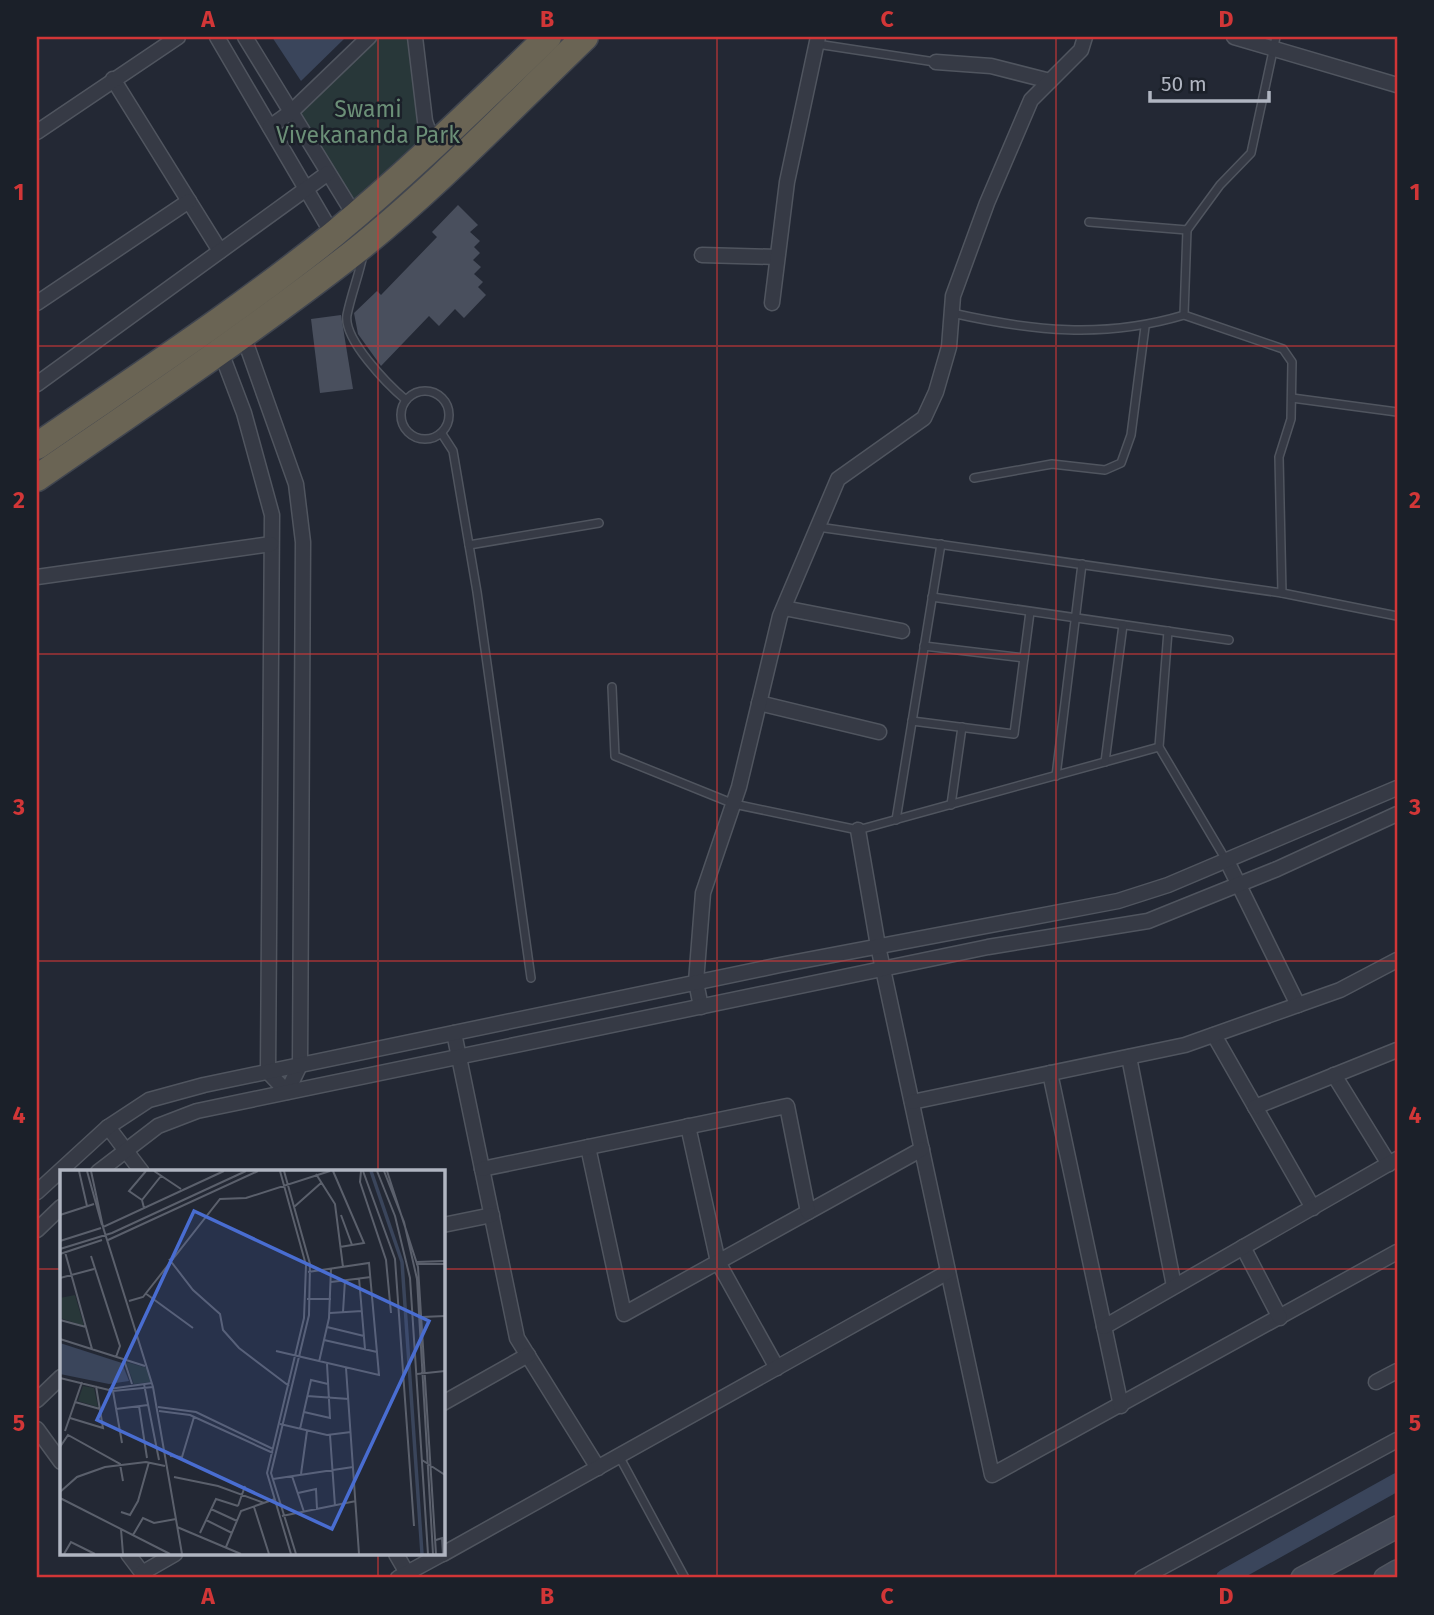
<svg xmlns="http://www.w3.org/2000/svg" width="1434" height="1615" font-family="'Fira Sans',sans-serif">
<rect width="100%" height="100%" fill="#232834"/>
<path fill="#283739" d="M379,37h29l17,108 -68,61 -56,-92z"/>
<path fill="#3a455b" d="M272,37h74l-45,44z"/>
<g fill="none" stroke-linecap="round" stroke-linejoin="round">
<path stroke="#3a455b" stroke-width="18" d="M1225,1578l172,-96"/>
</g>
<g fill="#494f5d">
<path d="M458,205l20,20 -8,7 10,9 -6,6 6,6 -7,7 8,7 -7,7 9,8 -5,5 8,8 -22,23 -9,-9 -16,17 -10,-10 -48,50 -23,-32 -4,-21 23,-22 4,4 56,-58 -5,-5z"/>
<path d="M341,315l12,74 -33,4 -9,-74z"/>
</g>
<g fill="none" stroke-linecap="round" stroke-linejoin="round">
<g stroke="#50555f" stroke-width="10">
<g id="lane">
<path d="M817,44l118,18"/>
<path d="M1089,222l98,8 33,-45 31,-32 25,-116"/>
<path d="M1187,230l-3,85 99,34 9,13 -1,57 -12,38 3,136"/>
<path d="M363,255c-4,20 -12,40 -16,60 -4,24 41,70 59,85"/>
<path d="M952,313c80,18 152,26 232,2"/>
<circle cx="425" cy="415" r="24"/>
<path d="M1292,398l105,14"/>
<path d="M442,434l11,17 24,141 54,386"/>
<path d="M974,478l78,-14 53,6 16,-7 10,-28 14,-108"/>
<path d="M818,527l464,66 115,23"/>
<path d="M469,545l130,-22"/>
<path d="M932,597l297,43"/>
<path d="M1168,631l-9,116 67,113"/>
<path d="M924,646l100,12"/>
<path d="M612,687l3,69 119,48 124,26 301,-83"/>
<path d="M912,721l102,13 16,-122"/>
<path d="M1105,762l18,-137"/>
<path d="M1056,776l26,-212"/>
<path d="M951,805l11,-78"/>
<path d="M896,820l45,-276"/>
<path d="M619,1456l66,122"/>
</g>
</g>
<g stroke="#50555f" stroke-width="17">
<g id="street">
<path d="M217,37l116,198"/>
<path d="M245,37l110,179"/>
<path d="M415,37l10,84 9,26"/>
<path d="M1234,37l163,48"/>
<path d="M936,62l55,4 59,15"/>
<path d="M113,79l107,172"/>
<path d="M270,127l21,-15 78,-75"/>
<path d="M37,132l141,-95"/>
<path d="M702,255l75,2"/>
<path d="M37,303l152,-102"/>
<path d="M772,303l15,-121 31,-145"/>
<path d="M219,347l25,66 28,102 -4,557 19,20 13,-27 3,-523 -7,-58 -54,-152"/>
<path d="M37,384l291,-211"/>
<path d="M37,577l234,-33"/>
<path d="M784,608l118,23"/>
<path d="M759,703l120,29"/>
<path d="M858,830l20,116 114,529 405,-223"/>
<path d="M1227,861l71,144"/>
<path d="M701,1007l-5,-25 7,-89 36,-106 41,-171 58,-137 86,-61 12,-26 13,-45 4,-51 34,-93 44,-103 50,-50 4,-13"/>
<path d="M454,1033l63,305 81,130"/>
<path d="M1214,1035l99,173"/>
<path d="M1129,1057l45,229"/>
<path d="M1050,1073l71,333"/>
<path d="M1334,1075l55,89"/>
<path d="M912,1102l273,-57 155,-55 57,-30"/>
<path d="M1255,1107l142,-57"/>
<path d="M688,1126l30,136 59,106"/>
<path d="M108,1127l34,45"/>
<path d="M588,1147l36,167 298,-165"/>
<path d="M482,1169l305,-63 21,106"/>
<path d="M98,1172l60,-46 39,-15 791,-164 160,-26 129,-52 120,-55"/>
<path d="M37,1192l71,-65 41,-27 55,-15 576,-120 338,-64 50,-16 229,-97"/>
<path d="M443,1225l49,-10"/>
<path d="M37,1230l24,-23"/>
<path d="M1243,1247l37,71"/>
<path d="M1104,1327l293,-168"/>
<path d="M1376,1382l21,-11"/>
<path d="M37,1400l24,-23"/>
<path d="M443,1403l85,-48"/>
<path d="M37,1429l24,33"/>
<path d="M128,1554l18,24"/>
<path d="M396,1554l11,19"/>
<path d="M443,1554l505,-282"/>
<path d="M142,1573l33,-19"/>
<path d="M398,1578l44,-24"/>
<path d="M1142,1578l255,-138"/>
</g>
</g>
<g stroke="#50555f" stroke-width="24">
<g id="secondary">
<path d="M1302,1578l95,-51"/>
<path d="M1385,1578l12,-7"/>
</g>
</g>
<g stroke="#40454f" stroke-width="29">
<g id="highway">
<path d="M37,446c100,-69 202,-135 297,-212 75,-62 144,-130 214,-197"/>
<path d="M37,478c106,-73 213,-145 315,-224 83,-66 157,-144 233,-217"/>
</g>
</g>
<use href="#lane" stroke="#363a45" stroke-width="7"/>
<use href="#street" stroke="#363a45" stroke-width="14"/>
<use href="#secondary" stroke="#444957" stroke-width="21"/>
<use href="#highway" stroke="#6a6454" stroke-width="26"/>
</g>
<path fill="none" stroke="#d23637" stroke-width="2" stroke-opacity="0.55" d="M378,37v1135M717,37v1541M1056,37v1541M37,346h1360M37,654h1360M37,961h1360M37,1269h24M443,1269h954M378,1554v24"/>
<g text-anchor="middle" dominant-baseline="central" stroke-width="5" stroke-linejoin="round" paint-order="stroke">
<g font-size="23" fill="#6b8f77" stroke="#1b2029">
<text x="368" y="109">Swami<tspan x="368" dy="26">Vivekananda Park</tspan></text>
</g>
</g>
<g transform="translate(60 1170)">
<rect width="385" height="385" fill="#232834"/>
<path d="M15,125l9,31 -24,-8v-20zM66,192l21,6 4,14 -17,2zM23,216l11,2 4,19 -20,-6z" fill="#283739"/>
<path d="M0,173l62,20 7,18 -20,3 -49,-10z" fill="#3a455b"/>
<path fill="none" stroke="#3a455b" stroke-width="3.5" d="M311,1l31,91 20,292"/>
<path fill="none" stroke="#5b606c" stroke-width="2" d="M19,1l8,35M27,1l15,54M31,1l12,56M94,1l27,18M220,1l26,94 -2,53 -37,155 24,81M224,1l26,93 -1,51 -38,158 25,81M273,1l31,72 -24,4M301,1l-1,11 26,78 5,53M303,1l32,88 19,267M317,1l18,45 15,62 18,276M324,1l20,51 13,57 16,275M327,1l31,96 18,287M256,4l19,30 8,63M82,30l19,-24M234,37l27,-24M84,38l-2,-8 -13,-9 17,-20M0,45l34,-11M281,45l11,30M48,70l150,-69M0,71l41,-13M0,79l52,-16 134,-62M5,82l27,97M0,84l42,-14M31,86l29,90 -4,11M109,89l24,31 27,24 3,16 16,18 50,38M356,92l29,-1M356,94h29M0,108l34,-9M299,108l6,71M271,112l40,-5M85,123l48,35M247,129h24M69,131l14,-4 77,-98 26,-1 84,-27M283,142l2,-32M270,143l32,-2M362,147l23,-1M0,150l26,7M267,157l37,9M0,169l85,27M264,170l53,12M216,181l103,24 -10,-112 -61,9M64,190l8,24M259,192l10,-44 2,-49M286,198l13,186M357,204l28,-3M0,208l53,13 40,-4M84,214l15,76M49,219l43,-6M53,221l9,52M247,226l42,3M15,232l25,7M79,236l8,52M98,237l38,5 77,37M56,239l32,-4M99,241l31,4 83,38M244,242l26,6 -3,-54M10,248l33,10 -7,-42M220,254l47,11 24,-3M240,259l11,-49 17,4M5,261l17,-49M270,265l5,71M0,277l8,-12 52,29 3,17M110,286l12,1 12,-40M362,290l23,15M241,304l6,-43M232,306l12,36M114,307l44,9 46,17M213,309l80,-12M0,322l17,-15 28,-10 41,-5 19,4M238,323l18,-4 1,20M0,328l110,56M178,336l7,-20M194,337l15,47M151,339l26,12M61,342l9,3 8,-14 11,-39M222,346l74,-15M146,350l26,13M117,357l64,27M61,359l2,25M140,363l16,-34 22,7M73,365l10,-17 11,5 22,-4M376,370l6,-2 1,16M166,377l15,-36 34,-12M4,384l7,-12 24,12M122,384l-29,-167 -50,-160 121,-56"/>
<path fill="#496dd1" fill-opacity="0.15" stroke="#496dd1" stroke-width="3.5" d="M134,41l235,110 -97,208 -235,-109z"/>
<rect width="385" height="385" fill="none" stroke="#b0b5c1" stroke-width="3.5"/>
</g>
<rect width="1434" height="1615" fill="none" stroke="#1b2029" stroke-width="77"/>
<path d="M1150 91v10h119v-10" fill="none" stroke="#b0b5c1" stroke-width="3.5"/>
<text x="1161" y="91" font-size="21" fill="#b0b5c1" stroke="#1b2029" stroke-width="5" paint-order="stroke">50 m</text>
<rect x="38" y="38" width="1358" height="1538" fill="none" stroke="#d23637" stroke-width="2.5"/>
<g font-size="23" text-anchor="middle" font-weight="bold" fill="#d23637">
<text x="208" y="27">A</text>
<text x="547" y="27">B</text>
<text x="887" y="27">C</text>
<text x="1226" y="27">D</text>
<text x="19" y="200">1</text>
<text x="1415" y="200">1</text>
<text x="19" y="508">2</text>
<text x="1415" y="508">2</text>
<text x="19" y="815">3</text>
<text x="1415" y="815">3</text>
<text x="19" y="1123">4</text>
<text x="1415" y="1123">4</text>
<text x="19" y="1431">5</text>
<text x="1415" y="1431">5</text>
<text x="208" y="1604">A</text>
<text x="547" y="1604">B</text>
<text x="887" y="1604">C</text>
<text x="1226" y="1604">D</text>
</g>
</svg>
